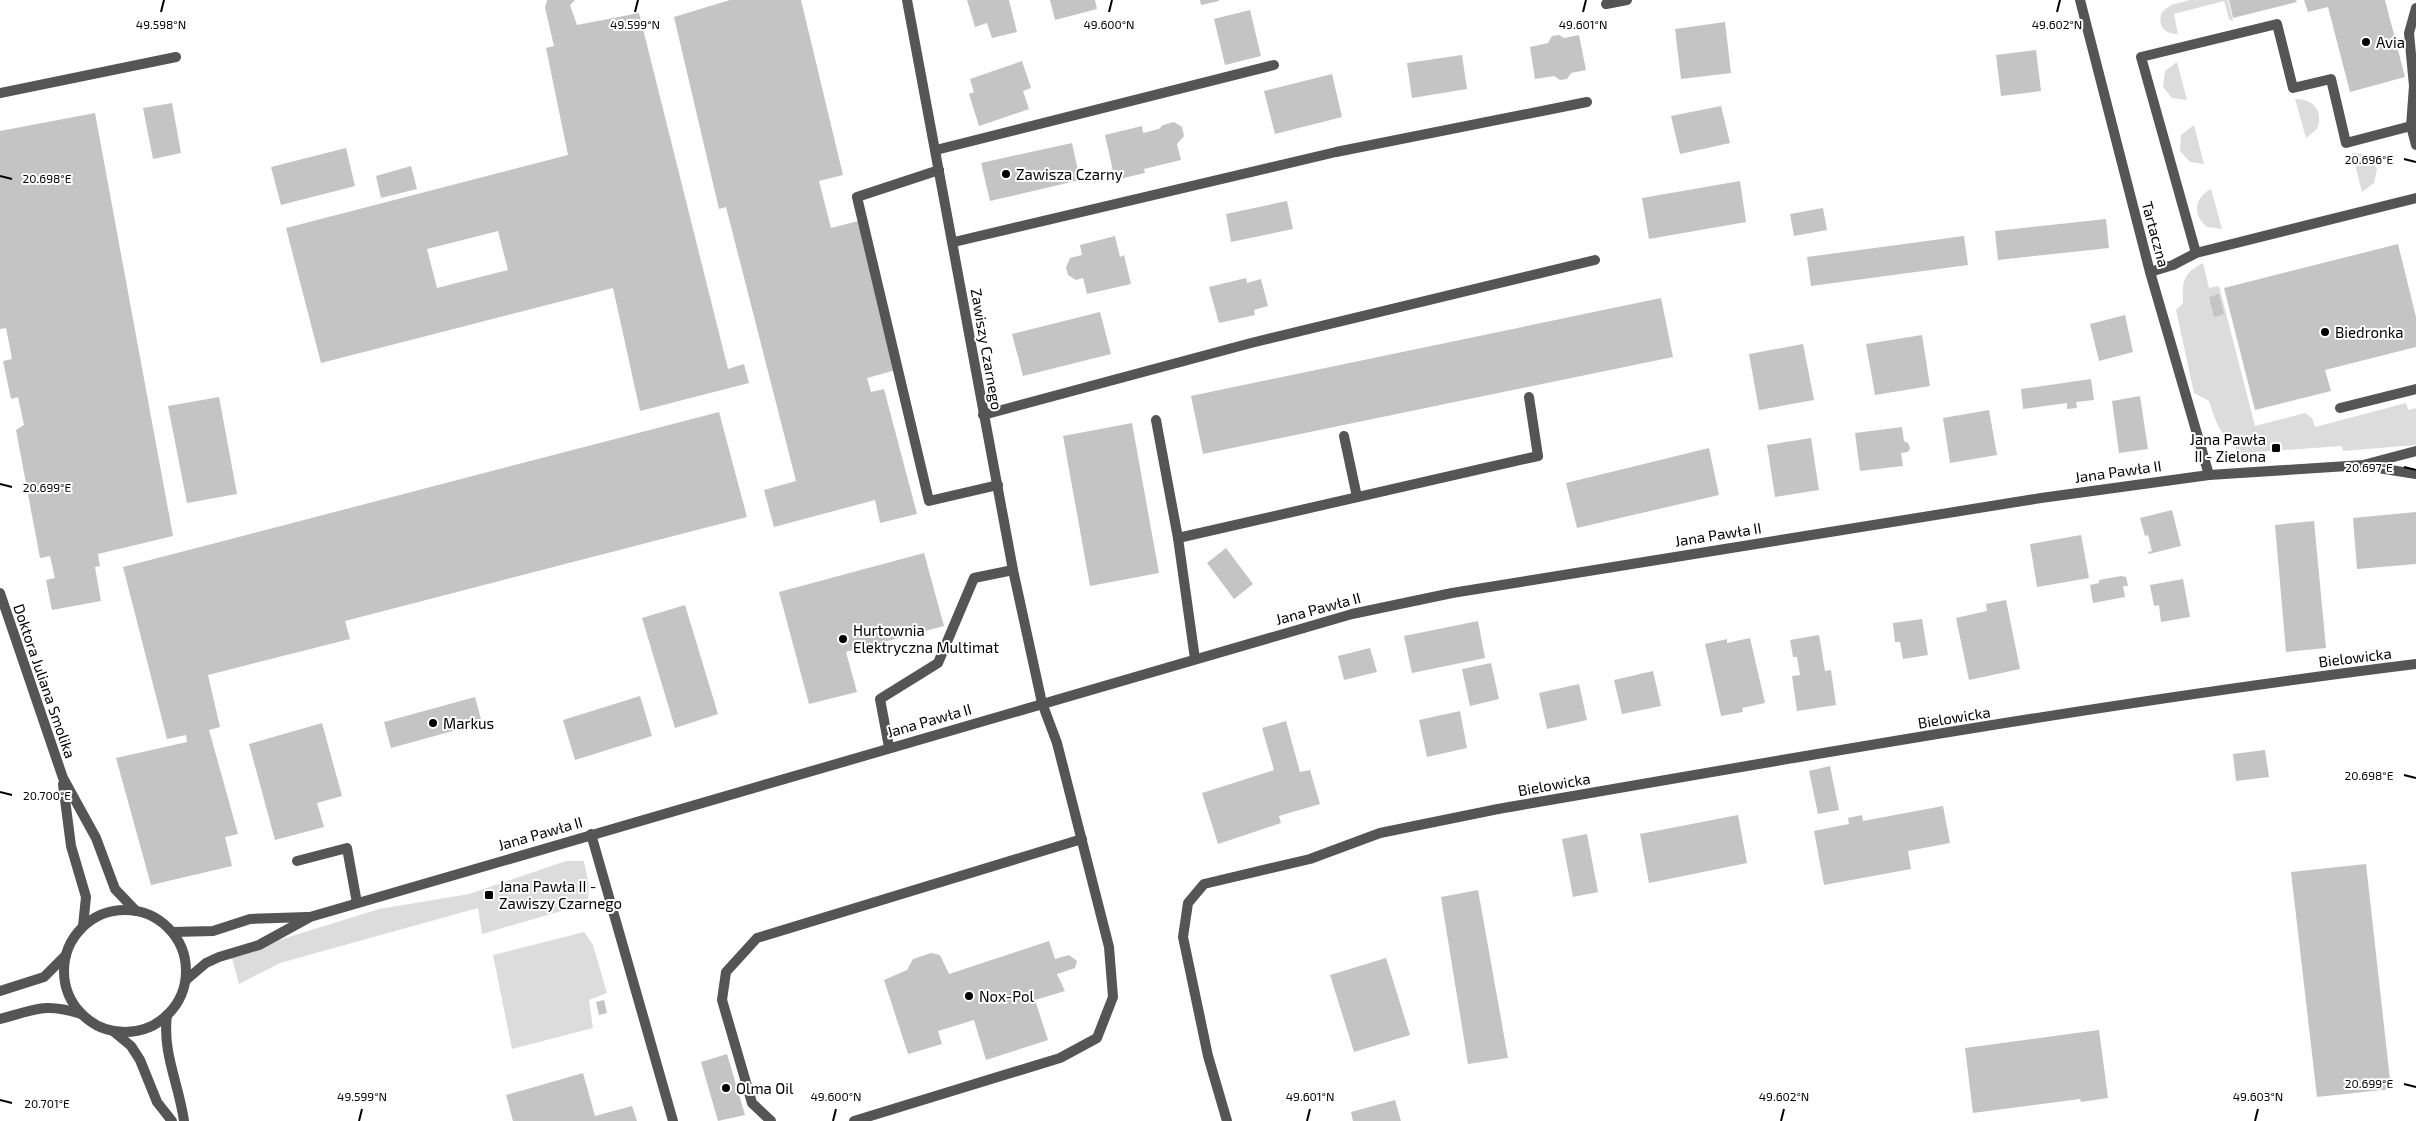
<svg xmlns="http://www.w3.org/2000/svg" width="2416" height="1121" font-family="'Exo 2',sans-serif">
<rect width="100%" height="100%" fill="#fff"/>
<g fill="#dcdcdc">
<path d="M2190,0h38l5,21 -4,-2 -5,-18 -50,13 4,20c-14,0 -21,-9 -16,-22l9,-7z"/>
<path d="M2177,62l10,38 -15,-2 -9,-11 2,-16z"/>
<path d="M2295,99c19,0 29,13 22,30l-11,9z"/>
<path d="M2194,125l10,39 -14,-2 -10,-11 1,-16z"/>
<path d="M2352,153c13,-1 20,4 25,16l-3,14 -12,9z"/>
<path d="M2211,189l11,40 -15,-2c-15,-12 -13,-29 4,-38z"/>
<path d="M2203,263l6,25 10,-2 36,140 50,-13 7,5 3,9 91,-24 2,7 8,-2v37l-73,6 -1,-5 -101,7c-20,-17 -24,-27 -32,-52l-15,-8 -18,-83 7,-7c-1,-21 0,-30 20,-40z"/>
<path d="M566,861h18l5,24 -1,16 -13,6 -93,27 -4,-26 -198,55 -41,21 -8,-29 148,-46 90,-15z"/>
<path d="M584,932l9,13 14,48 -18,7 4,28 -81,21 -19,-94z"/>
</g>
<g fill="#c4c4c4" fill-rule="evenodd">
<path d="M547,0h28l-5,5 7,20 62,-12 89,356 16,-5 5,19 -109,28 -27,-123 -292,75 -35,-135 282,-73 -22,-107 8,-2 -9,-38zM498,231l10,39 -71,18 -10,-39z"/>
<path d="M730,0h71l42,175 -24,6 12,47 27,-7 38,149 -29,8 4,14 13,-3 33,125 -37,9 -5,-23 -101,27 -10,-37 32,-9 -70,-274 -7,2 -45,-192z"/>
<path d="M967,0h42l8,32 -25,6 -5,-15 -12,4z"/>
<path d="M1050,0h45l2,9 -42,11z"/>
<path d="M1200,0h19v1l-18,4z"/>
<path d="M2229,0h67l1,2 -64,16z"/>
<path d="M2304,0h81l20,77 -55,15 -22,-85 -20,5z"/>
<path d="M1250,10l11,46 -36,9 -11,-46z"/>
<path d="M1725,22l6,51 -50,6 -6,-50z"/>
<path d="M1559,35l5,3 15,-3 7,35 -15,3 -4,6 -7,1 -6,-4 -19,3 -5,-32 18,-4 4,-7z"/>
<path d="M2036,50l5,41 -40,5 -5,-41z"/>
<path d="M1462,55l5,34 -55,9 -5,-35z"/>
<path d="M1022,61l9,27 -8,3 6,18 -50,17 -10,-32 5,-2 -4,-13z"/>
<path d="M1332,74l10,43 -67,17 -11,-43z"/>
<path d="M172,103l9,50 -28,6 -10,-51z"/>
<path d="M1721,106l9,37 -50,11 -9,-38z"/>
<path d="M95,113l78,423 -75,18 2,12 -5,1 6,34 -49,9 -6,-30 9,-2 -5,-22 -10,2 -24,-128 8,-5 -6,-28 -7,2 -8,-38 9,-2 -6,-31 -6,1v-198z"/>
<path d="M1174,122l8,5 2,9 -7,8 4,16 -37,9 1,4 -30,7 -10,-45 37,-9 1,7 16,-4 4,-4z"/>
<path d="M1072,143l8,37 -90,21 -9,-38z"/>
<path d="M346,148l9,38 -74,19 -10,-38z"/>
<path d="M411,166l6,23 -36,9 -5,-22z"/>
<path d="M1740,181l6,41 -97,17 -7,-41z"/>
<path d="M1287,201l6,28 -62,13 -5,-28z"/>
<path d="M1823,208l4,22 -33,6 -4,-22z"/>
<path d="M2106,219l3,29 -111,12 -3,-29z"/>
<path d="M1115,236l5,21 4,-2 7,29 -44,10 -4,-16 -7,2 -8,-5 -2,-8 4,-9 12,-3 -2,-10z"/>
<path d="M1964,236l4,29 -157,21 -4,-29z"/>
<path d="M2398,244l18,73v30l-91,23 6,21 -76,19 -31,-122z"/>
<path d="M1246,278l1,5 14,-4 7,27 -14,4 1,5 -36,8 -10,-36z"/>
<path d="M2219,294l5,20 -10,3 -5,-20z"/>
<path d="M1661,298l12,59 -470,97 -12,-58z"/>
<path d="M1100,312l11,42 -88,22 -11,-42z"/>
<path d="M2125,315l8,37 -34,9 -9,-37z"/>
<path d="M1922,335l8,51 -55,9 -9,-51z"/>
<path d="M1803,344l11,56 -55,10 -10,-56z"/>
<path d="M2091,379l3,21 -18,2 1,6 -10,1v-6l-44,6 -2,-20z"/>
<path d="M2140,396l8,53 -29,4 -7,-52z"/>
<path d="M219,397l18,97 -50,9 -19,-97z"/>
<path d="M1989,410l8,45 -47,8 -7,-45z"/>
<path d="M719,412l28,105 -402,104 5,18 -142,36 12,52 -11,3 29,104 -13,3 7,29 -81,19 -35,-127 71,-16 -1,-7 -19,4 -44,-172z"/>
<path d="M1132,423l27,150 -69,13 -27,-150z"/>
<path d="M1902,427l2,14 4,2 2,5 -2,4 -7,1 2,13 -43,5 -5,-38z"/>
<path d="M1811,438l8,52 -44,7 -8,-52z"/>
<path d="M1709,448l10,47 -142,33 -11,-45z"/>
<path d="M2172,510l9,36 -32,8 -1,-2 4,-1 -4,-16 -3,1 -5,-18z"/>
<path d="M2416,512v52l-59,5 -4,-51z"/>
<path d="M2314,521l12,127 -40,4 -11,-127z"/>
<path d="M2081,535l8,43 -52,9 -7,-43z"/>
<path d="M1226,548l27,36 -19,15 -27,-36z"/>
<path d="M924,553l20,73 -98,26 11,40 -48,12 -30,-112z"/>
<path d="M2121,576l5,1 2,9h-5l2,11 -32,6 -3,-18 9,-2v-3z"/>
<path d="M2183,579l7,38 -29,5 -2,-17 -5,1 -4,-21z"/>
<path d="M2006,600l14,69 -51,11 -13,-62 31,-7 -1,-7z"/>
<path d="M685,605l33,109 -43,14 -33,-110z"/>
<path d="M1922,619l6,36 -25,4 -3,-17h-5l-2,-19z"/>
<path d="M1478,621l7,37 -73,15 -8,-37z"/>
<path d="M1819,635l6,36 6,-1 5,35 -39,6 -5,-35 8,-1 -3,-18h-4l-3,-17z"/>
<path d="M1750,638l15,65 -23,5 1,4 -22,4 -16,-72 22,-5v4z"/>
<path d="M1370,648l7,24 -33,8 -6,-24z"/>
<path d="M1491,663l8,36 -29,7 -8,-37z"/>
<path d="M1653,671l8,35 -39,8 -8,-34z"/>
<path d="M1579,684l8,36 -40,9 -8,-36z"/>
<path d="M640,696l12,40 -77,24 -12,-40z"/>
<path d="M475,697l7,26 -91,25 -7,-26z"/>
<path d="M1460,711l7,37 -40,9 -8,-37z"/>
<path d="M1286,721l14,51 10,-2 10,34 -41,12 2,7 -63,21 -16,-51 72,-23 -12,-42z"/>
<path d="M322,723l20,73 -25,7 7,24 -49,13 -26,-96z"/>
<path d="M2265,750l4,27 -33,4 -3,-27z"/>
<path d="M1830,766l9,44 -21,4 -9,-43z"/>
<path d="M1943,806l7,37 -42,8 3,18 -87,16 -10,-54 35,-7 -1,-6 14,-3 1,6z"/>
<path d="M1738,815l9,48 -98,20 -9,-49z"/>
<path d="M1587,834l11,58 -25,5 -11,-58z"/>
<path d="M2366,864l25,225 -74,8 -26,-225z"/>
<path d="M1478,890l30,168 -40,6 -27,-167z"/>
<path d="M1049,941l6,18 14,-4 8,6 -2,7 -18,6 8,17 -30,9 13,40 -62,20 -12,-40 -36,11 4,13 -34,10 -24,-74 23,-10 6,-11 18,-6 9,2 9,19z"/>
<path d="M1386,958l24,77 -56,17 -24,-77z"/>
<path d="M604,1000l3,13 -8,2 -3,-13z"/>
<path d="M2099,1030l9,68 -27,4 -1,-3 -107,14 -8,-65z"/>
<path d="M727,1054l18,61 -27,6 -17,-59z"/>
<path d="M583,1073l12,43 37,-10 5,15h-124l-7,-26z"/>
<path d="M1395,1100l6,21h-48l-2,-9z"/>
</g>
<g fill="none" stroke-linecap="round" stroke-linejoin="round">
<g stroke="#555" stroke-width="10">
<path d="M1606,4l21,-4"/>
<path d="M2416,8l-7,25 5,53 -3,40 5,19"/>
<path d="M0,93l176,-36"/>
<path d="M936,150l338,-85"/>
<path d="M939,170l-82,27 72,304 69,-16"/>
<path d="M954,242l382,-90 251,-50"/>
<path d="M2196,253l-55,-196 136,-33 16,64 38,-9 15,64 65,-17"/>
<path d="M2150,272l23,-7 23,-12 220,-55"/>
<path d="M2340,408l76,-19"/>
<path d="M983,415l268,-72 344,-83"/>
<path d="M1156,420l22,118 17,121"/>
<path d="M1344,436l13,61"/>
<path d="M1178,538l360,-82 -9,-59"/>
<path d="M889,747l-9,-48 58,-36 36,-85 39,-8"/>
<path d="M591,834l82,287"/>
<path d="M297,861l50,-13 10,55"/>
<path d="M771,1121l-19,-18 -30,-103 4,-28 31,-34 325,-99"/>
<path d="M854,1121l206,-63 37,-20 16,-41 -4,-50 -52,-204 -15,-40"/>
<path d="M1227,1121l-19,-65 -25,-119 5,-34 16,-19 106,-25 70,-26 118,-24"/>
</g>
<g stroke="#555" stroke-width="10">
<path d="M907,0l106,570 29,133"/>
<path d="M2080,0l70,272 59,203"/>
<path d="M2366,466l50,8"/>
<path d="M0,593l63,185 33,60 19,51 21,22"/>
<path d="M63,784l8,62 15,51 -3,29"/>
<path d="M1498,809c305,-53 611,-107 918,-145"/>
<circle cx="125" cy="971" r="61"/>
<path d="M173,932l40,-1 37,-12 57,-2"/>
<path d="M186,980l20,-17 13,-6 40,-12 51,-28 1042,-303 100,-21 589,-95 168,-23 154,-10 53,-14"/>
<path d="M0,991l44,-14 22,-22"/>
<path d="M167,1015c-5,38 12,69 17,106"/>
<path d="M0,1019c35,-9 44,-17 81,-5"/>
<path d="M113,1031l18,15 9,14 17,42 15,19"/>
</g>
</g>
<path fill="none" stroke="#000" stroke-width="2" d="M161,12l3,-12M635,12l3,-12M1109,12l3,-12M1583,12l3,-12M2057,12l3,-12M2404,159l12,3M0,176l12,3M2404,467l12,3M0,484l12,3M2404,775l12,3M0,792l12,3M2404,1084l12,3M0,1100l12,3M359,1121l3,-12M833,1121l3,-12M1307,1121l3,-12M1781,1121l3,-12M2255,1121l3,-12"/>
<g fill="#000" stroke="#fff" stroke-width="2">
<circle cx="2366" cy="42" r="5"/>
<circle cx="1006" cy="174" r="5"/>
<circle cx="2325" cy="332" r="5"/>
<rect x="2271" y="443" width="10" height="10" rx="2.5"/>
<circle cx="843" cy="639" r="5"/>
<circle cx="433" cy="723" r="5"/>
<rect x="484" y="890" width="10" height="10" rx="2.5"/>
<circle cx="969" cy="996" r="5"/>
<circle cx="726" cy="1088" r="5"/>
</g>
<g text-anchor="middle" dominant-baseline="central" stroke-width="4" stroke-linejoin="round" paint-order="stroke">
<g font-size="15" fill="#000" stroke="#fff" text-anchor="start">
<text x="2376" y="42">Avia</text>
<text x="1016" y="174">Zawisza Czarny</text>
<text x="2335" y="332">Biedronka</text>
<text x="2266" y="439" text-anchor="end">Jana Pawła<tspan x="2266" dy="17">II - Zielona</tspan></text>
<text x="853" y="630">Hurtownia<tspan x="853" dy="17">Elektryczna Multimat</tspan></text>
<text x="443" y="723">Markus</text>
<text x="499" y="886">Jana Pawła II -<tspan x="499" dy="17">Zawiszy Czarnego</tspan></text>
<text x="979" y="996">Nox-Pol</text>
<text x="736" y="1088">Olma Oil</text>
</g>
<g font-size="15" fill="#000" stroke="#fff">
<text transform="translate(2156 234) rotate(75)">Tartaczna</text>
<text transform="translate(987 349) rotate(80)">Zawiszy Czarnego</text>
<text transform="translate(2118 471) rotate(-8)">Jana Pawła II</text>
<text transform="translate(1718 534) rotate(-9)">Jana Pawła II</text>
<text transform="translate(1318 608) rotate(-15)">Jana Pawła II</text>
<text transform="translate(2355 657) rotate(-7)">Bielowicka</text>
<text transform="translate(45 681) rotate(71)">Doktora Juliana Smolika</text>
<text transform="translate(1954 717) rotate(-9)">Bielowicka</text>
<text transform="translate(929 720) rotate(-16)">Jana Pawła II</text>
<text transform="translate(1554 784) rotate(-10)">Bielowicka</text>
<text transform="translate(540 833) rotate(-16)">Jana Pawła II</text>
</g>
</g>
<g font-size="12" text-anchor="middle" fill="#000" stroke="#fff" stroke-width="4" stroke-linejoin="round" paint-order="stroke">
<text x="2057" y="29">49.602°N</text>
<text x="161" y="29">49.598°N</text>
<text x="635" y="29">49.599°N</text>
<text x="1109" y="29">49.600°N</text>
<text x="1583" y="29">49.601°N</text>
<text x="2369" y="164">20.696°E</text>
<text x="47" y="183">20.698°E</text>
<text x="2369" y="472">20.697°E</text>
<text x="47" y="492">20.699°E</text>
<text x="2369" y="780">20.698°E</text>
<text x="47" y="800">20.700°E</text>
<text x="2369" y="1088">20.699°E</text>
<text x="362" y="1101">49.599°N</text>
<text x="836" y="1101">49.600°N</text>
<text x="1310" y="1101">49.601°N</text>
<text x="1784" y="1101">49.602°N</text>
<text x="2258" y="1101">49.603°N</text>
<text x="47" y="1108">20.701°E</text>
</g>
</svg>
